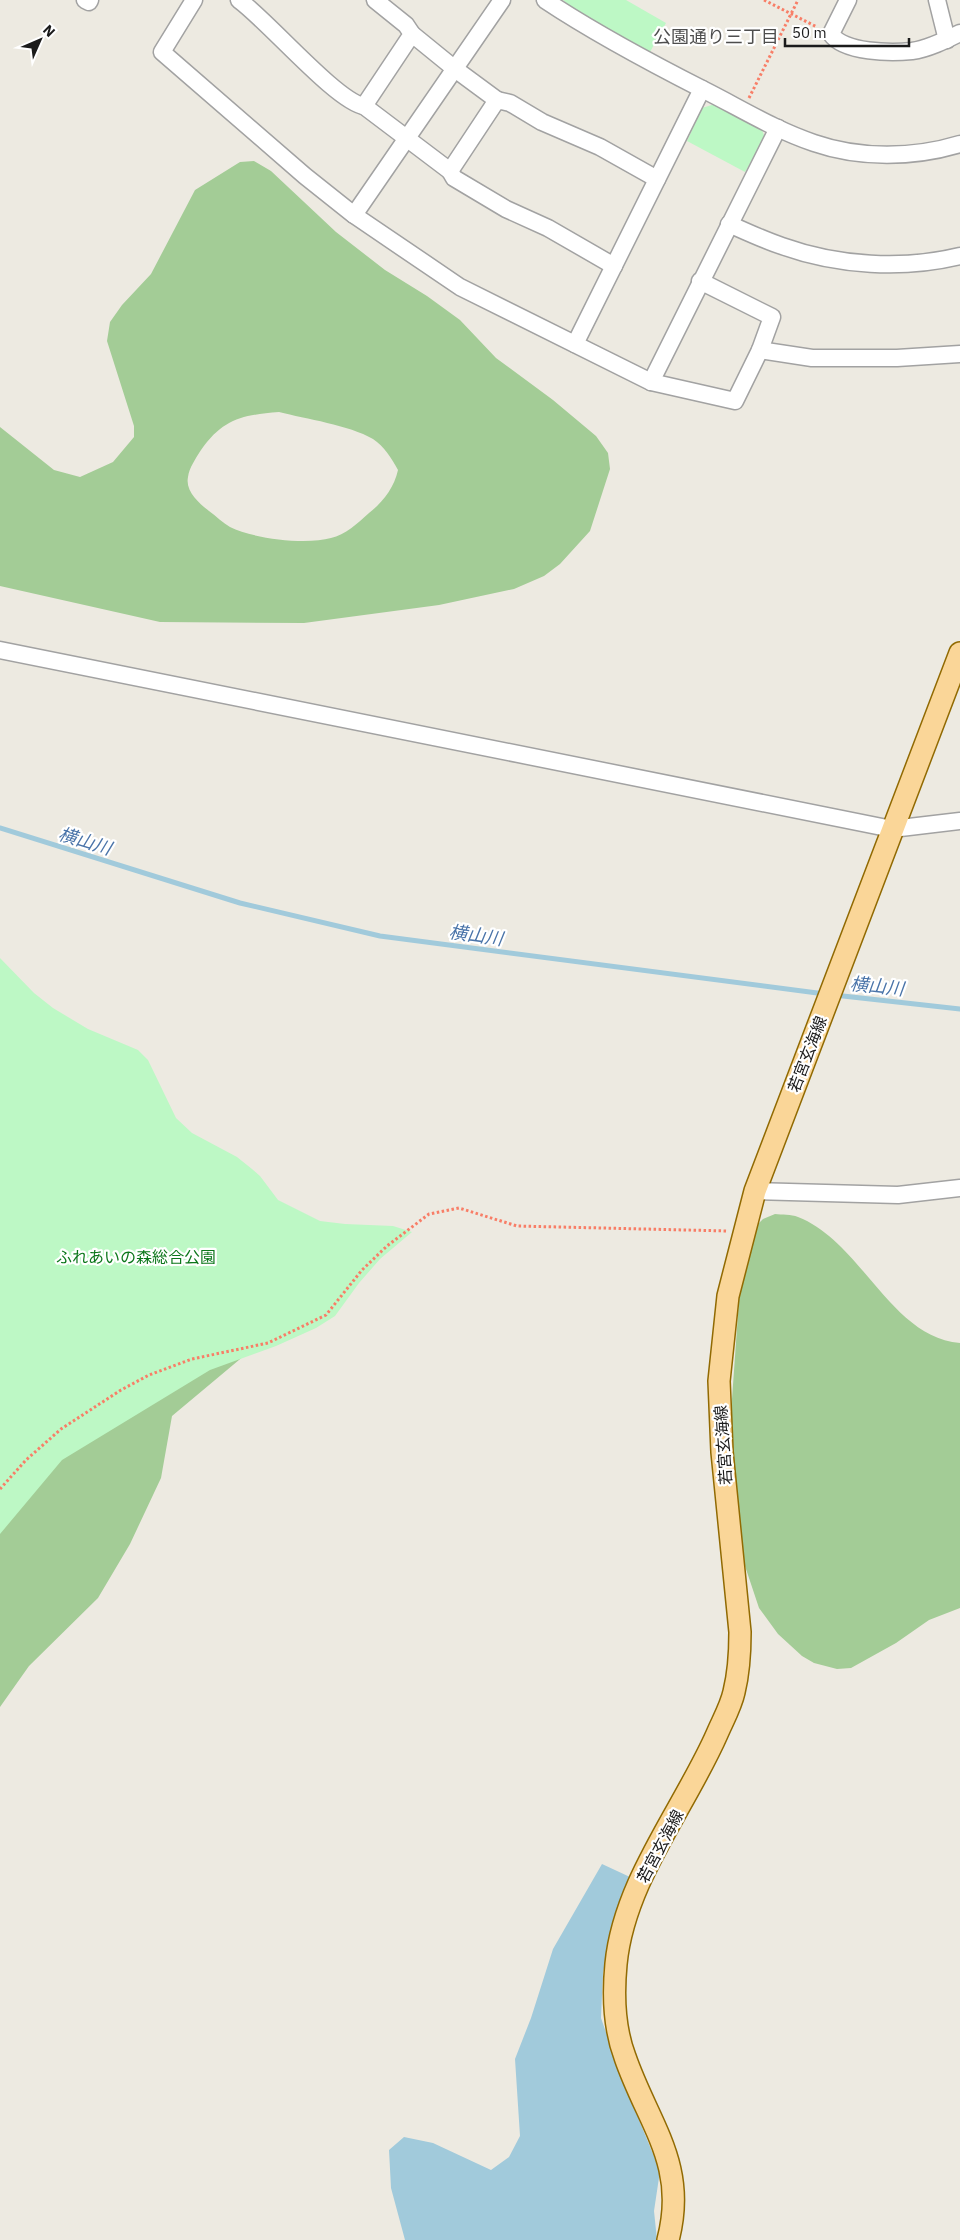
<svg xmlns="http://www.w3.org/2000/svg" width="960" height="2240" font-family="'IBM Plex Sans','Noto Sans JP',sans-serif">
<rect width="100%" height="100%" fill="#edeae1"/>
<g fill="#a3cc96" fill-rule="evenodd">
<path d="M254,161l17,10 65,61 49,38 42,26 33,24 36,38 57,42 43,36 12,17 2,16 -20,62 -30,33 -16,12 -30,13 -75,16 -135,18 -144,-1 -160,-36v-159l54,43 26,7 33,-15 21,-25v-11l-27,-85 3,-19 12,-17 29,-31 44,-84 45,-28zM279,412c27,7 70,13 94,27 11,7 19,20 25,31 -4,18 -15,32 -29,43 -11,10 -24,22 -38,25 -25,7 -77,1 -101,-11 -7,-4 -14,-11 -21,-16 -10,-8 -24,-20 -21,-34 1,-9 8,-19 13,-27 22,-31 41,-35 78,-38z"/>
<path d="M775,1214c7,1 16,0 23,3 64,25 92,120 162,126v265l-31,12 -33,23 -45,25 -14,1 -23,-6 -12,-7 -24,-22 -19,-26 -19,-57 -11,-110 11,-155 11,-55 12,-12z"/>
<path d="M0,1300l295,13 -123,103 -11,62 -31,66 -32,54 -69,68 -29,41z"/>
</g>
<g fill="#bdf8c5">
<path d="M563,0h63l40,23 -16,29c-30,-15 -62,-29 -87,-52z"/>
<path d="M715,104l46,23 4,11 -20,34 -58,-31 15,-33z"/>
<path d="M0,958l34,35 19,15 35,21 50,21 10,10 28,58 16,15 45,24 15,12 8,7 18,24 42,21 25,3 48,2 19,6 -32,27 -21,24 -24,33 -19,12 -40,18 -66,24 -148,90 -62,74z"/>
</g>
<path fill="#a1cadb" d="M602,1864l28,13 -17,45 -10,51 -2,45 20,58 39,95 -6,40 3,29h-252l-14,-52 -2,-38 15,-13 29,6 58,27 18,-13 11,-21 -5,-77 16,-41 22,-69z"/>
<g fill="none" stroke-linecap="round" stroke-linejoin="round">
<g stroke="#a1cadb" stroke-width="5">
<path d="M0,828l240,75 140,33 445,58"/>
<path d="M834,995l126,14"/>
</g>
<g stroke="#a2a2a2" stroke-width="19">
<g id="minor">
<path d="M85,0l4,2 1,-2"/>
<path d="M194,0l-32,52 143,124 49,39 106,72 191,95 84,19 25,-51 12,-33 -72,-36"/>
<path d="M239,0c29,21 98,102 125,106l48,-72 -6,-9 -31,-25"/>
<path d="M545,0c51,34 104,62 159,90 36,18 71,40 110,53 46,16 100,15 146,1"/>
<path d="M848,0l-17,34c13,19 60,19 81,17 16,-2 34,-11 48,-18"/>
<path d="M937,0l10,40"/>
<path d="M412,34l43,35 42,31"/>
<path d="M364,106l86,65"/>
<path d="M354,215l148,-215"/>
<path d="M729,224c18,8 35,16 53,22 56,20 121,24 178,10"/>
<path d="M614,266l-66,-38 -42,-19 -52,-31 -4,-7 47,-71 13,3 32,19 58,25 57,32"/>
<path d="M575,344l127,-255"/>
<path d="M760,350l52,8h85l63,-4"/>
<path d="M651,382l127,-254"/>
<path d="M0,650l892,179 68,-8"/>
<path d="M755,1191l143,4 62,-7"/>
</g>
</g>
<g stroke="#916a02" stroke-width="24">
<path id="major" d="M668,2240c20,-76 -20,-116 -43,-183 -11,-29 -12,-62 -9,-93 8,-83 68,-155 101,-230 6,-14 14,-28 17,-42 5,-20 6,-40 6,-60l-18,-180 -3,-71 9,-85 27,-105 205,-538"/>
</g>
<g stroke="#f87e67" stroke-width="3" stroke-dasharray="2.5 2.5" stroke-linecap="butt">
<path d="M764,0l53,27"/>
<path d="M749,98l49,-98"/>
<path d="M0,1489l26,-29 35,-31 60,-39 28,-15 43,-16 76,-16 58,-28 36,-45 25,-24 42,-32 30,-6 58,18 211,5"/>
</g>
<use href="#minor" stroke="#fff" stroke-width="16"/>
<use href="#major" stroke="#fad698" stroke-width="21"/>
</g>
<g text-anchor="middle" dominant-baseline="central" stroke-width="4.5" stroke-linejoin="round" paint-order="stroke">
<g font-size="16" fill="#1b1b1b" stroke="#fff">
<text transform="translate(807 1054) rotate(-69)">若宮玄海線</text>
<text transform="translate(723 1445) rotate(-94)">若宮玄海線</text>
<text transform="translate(660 1846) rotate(-62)">若宮玄海線</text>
</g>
<g font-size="16" fill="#0c771b" stroke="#fff">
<text x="136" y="1257">ふれあいの森総合公園</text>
</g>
<g font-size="18" fill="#4e4e4e" stroke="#fff">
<text x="716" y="36">公園通り三丁目</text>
</g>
<g font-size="18" font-style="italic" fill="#4a74a9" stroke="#fff">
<text transform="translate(85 841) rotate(17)">横山川</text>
<text transform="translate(476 935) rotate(8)">横山川</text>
<text transform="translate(877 986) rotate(6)">横山川</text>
</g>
</g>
<g transform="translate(40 40) rotate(45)" stroke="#ffffff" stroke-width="4" paint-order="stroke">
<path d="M0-4L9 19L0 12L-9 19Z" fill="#1b1b1b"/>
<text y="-8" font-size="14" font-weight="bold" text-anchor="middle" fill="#1b1b1b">N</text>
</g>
<path d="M785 38v8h124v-8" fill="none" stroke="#1b1b1b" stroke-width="2.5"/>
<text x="792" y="38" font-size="15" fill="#1b1b1b" stroke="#ffffff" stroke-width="4" paint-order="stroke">50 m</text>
</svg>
